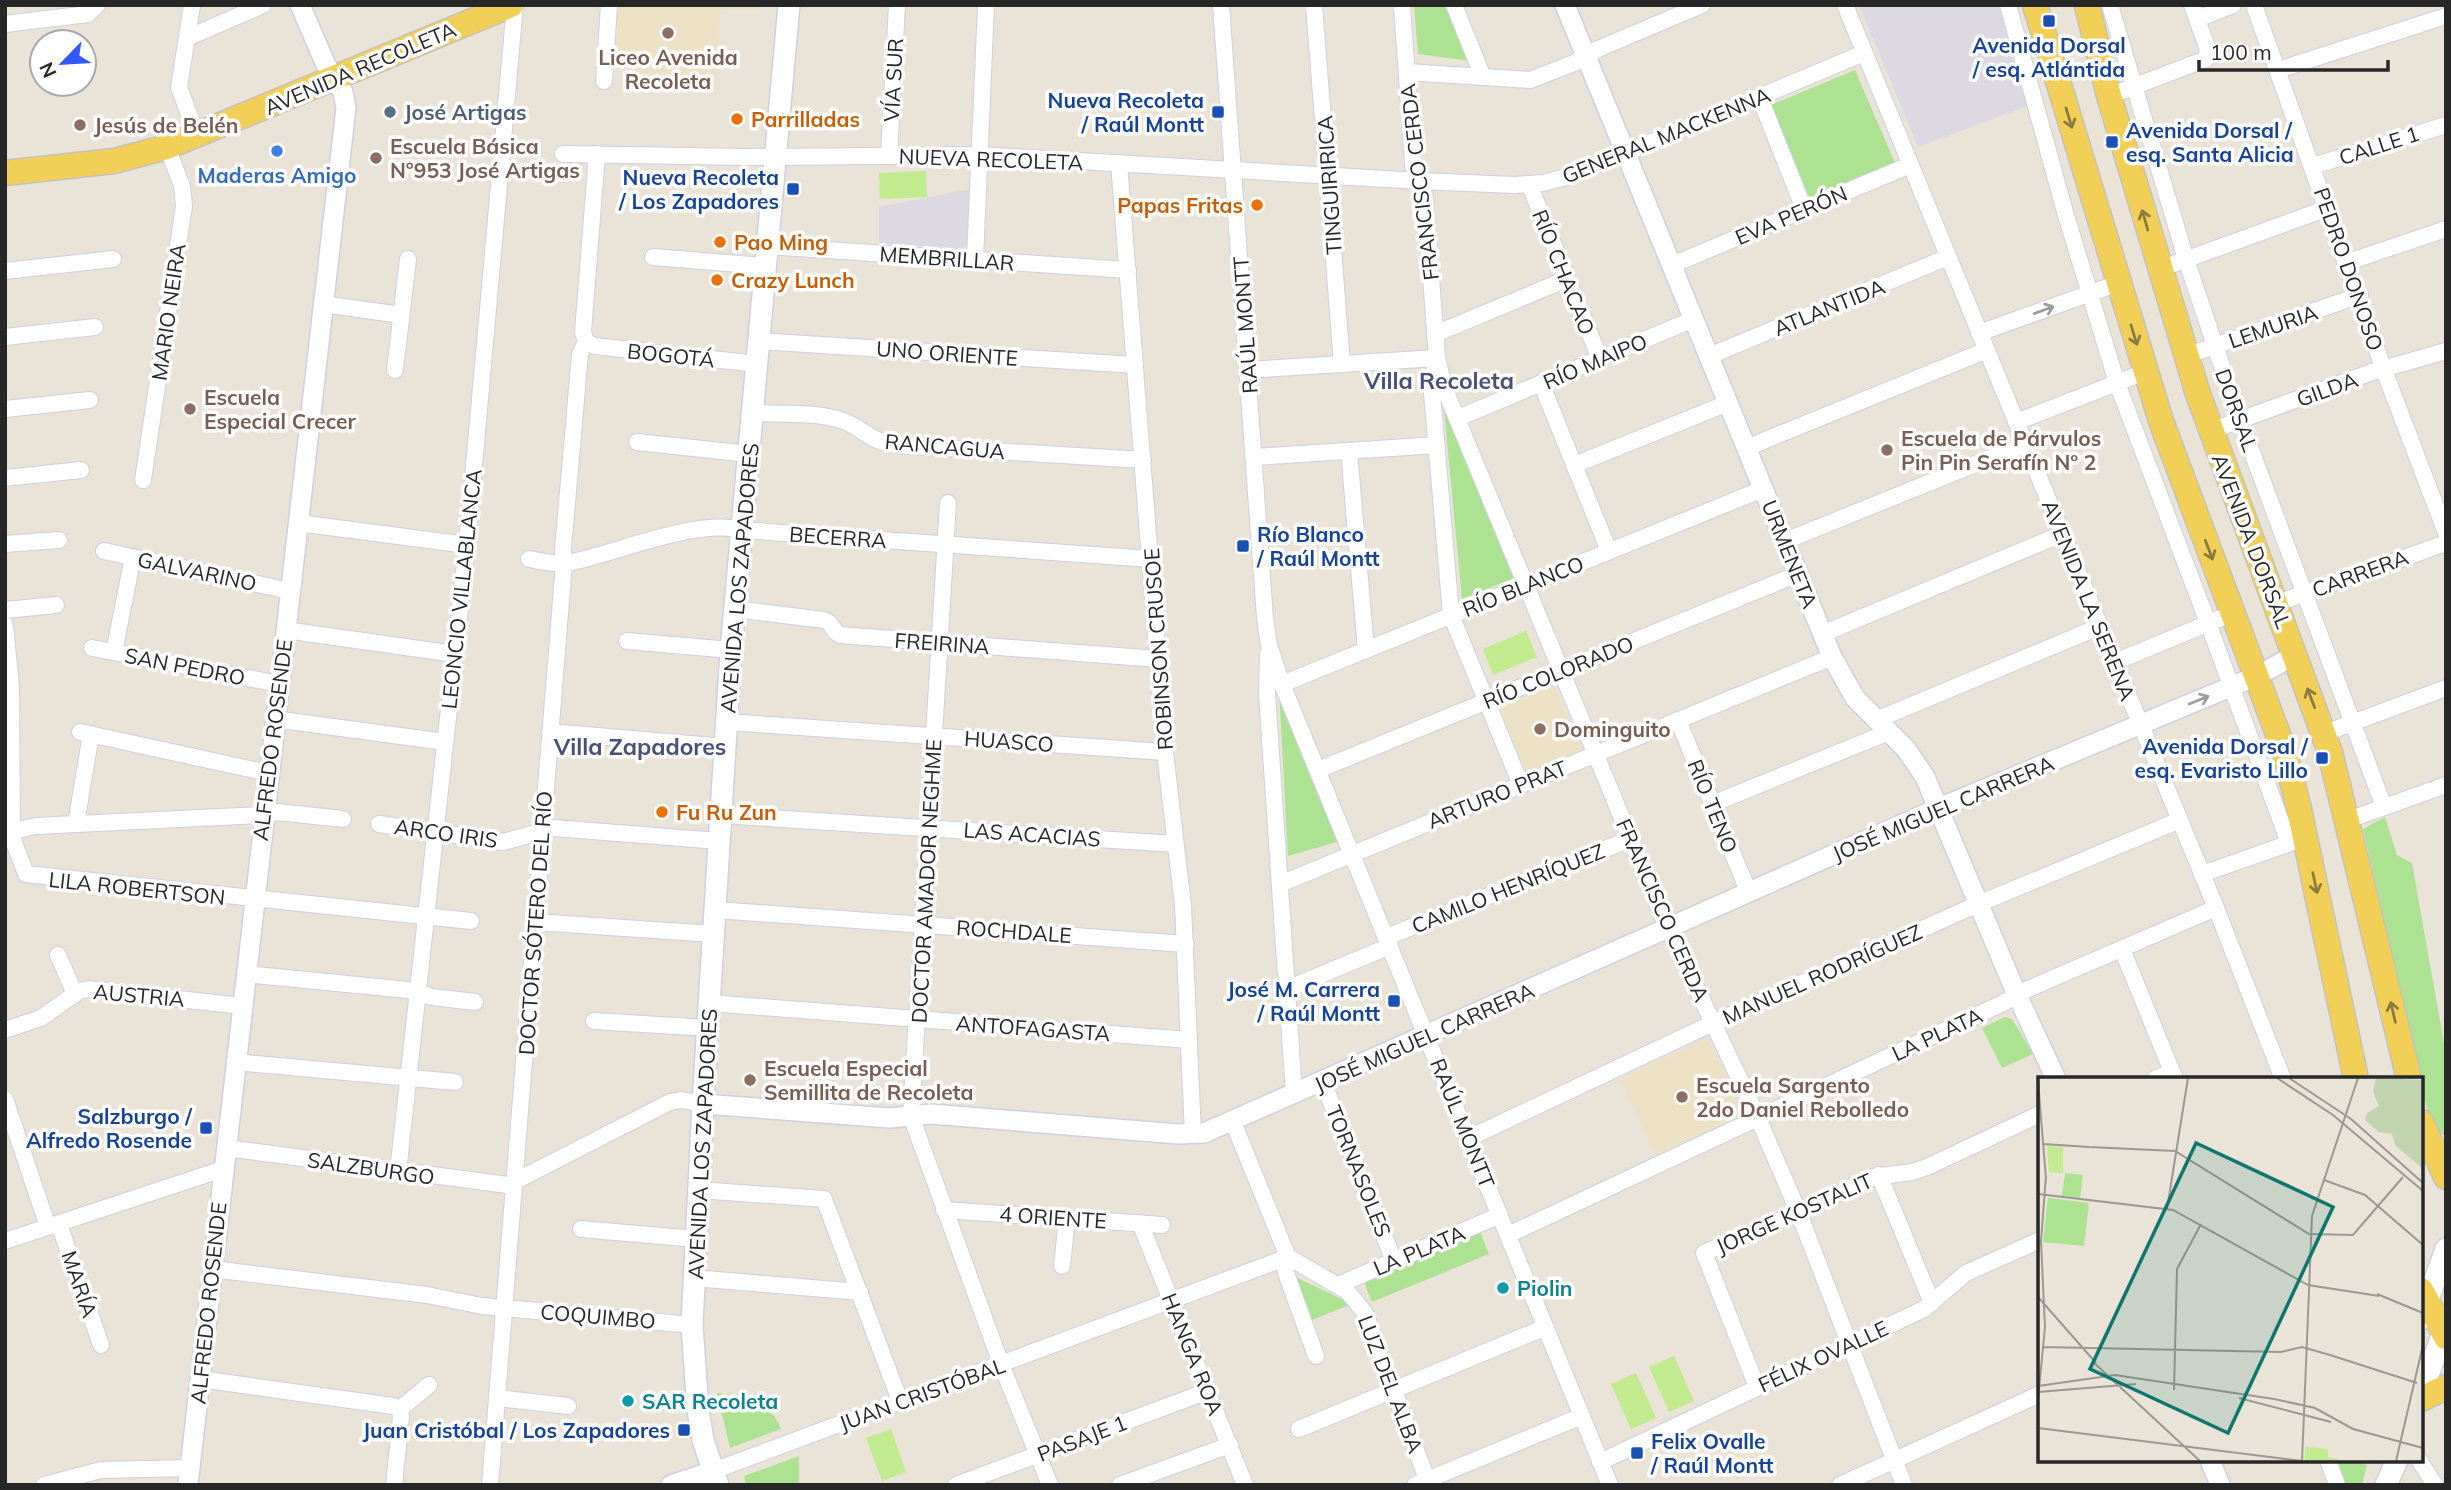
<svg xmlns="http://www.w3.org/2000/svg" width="2451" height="1490" font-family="Mulish,sans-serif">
<rect width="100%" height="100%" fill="#eae3d8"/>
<g fill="#dcd9e2">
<path d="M1859,5h146l25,100 -112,42z"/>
<path d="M971,189l-4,55 -4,6 -84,-7v-36z"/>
</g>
<g fill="#ede1c6">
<path d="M619,5h140v6l-39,-2 -5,82 -81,-6 2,-28 -20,-1z"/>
<path d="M1554,686l27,64 -54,23 -27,-65z"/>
<path d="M1708,1038l36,76 -89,40 -34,-75z"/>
</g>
<g fill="#ade293">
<path d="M1414,5h31l26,56 -53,-7z"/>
<path d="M1855,70l40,93 -85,36 -39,-94z"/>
<path d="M1444,409l70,169 -52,21z"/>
<path d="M1279,690l58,152 -49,14z"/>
<path d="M2385,817l12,38 15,8 34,192v81l-14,-6 -69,-301z"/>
<path d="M2005,1017l7,2 21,35 -31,14 -20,-40z"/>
<path d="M1480,1232l9,22 -117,48 -9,-22z"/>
<path d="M1291,1275l61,29 -43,17z"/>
<path d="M717,1393c25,3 55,9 64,36l-51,19z"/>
<path d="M799,1456v29h-53l-2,-9z"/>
<path d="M2333,1460h16l18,5 -5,20h-19z"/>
</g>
<g fill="#c2ea8e">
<path d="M926,171l1,26 -47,2 -1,-26z"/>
<path d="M1526,631l11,26 -44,18 -10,-26z"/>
<path d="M1674,1356l20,45 -25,11 -20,-45z"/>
<path d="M1636,1373l20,45 -25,11 -20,-45z"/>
<path d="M891,1429l15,43 -24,9 -16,-43z"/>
</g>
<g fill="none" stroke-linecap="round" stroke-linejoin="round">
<g stroke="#cdd1e1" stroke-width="18">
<g id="minor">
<path d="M192,5l-13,82 18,49"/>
<path d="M1221,5l44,613 4,27 13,39 328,801"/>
<path d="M1314,5l28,359"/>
<path d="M1402,5l11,161 12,31 12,161 7,29 218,528 96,203 40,93 106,274"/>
<path d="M1454,5l29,72"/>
<path d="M1845,5l371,903 67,171"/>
<path d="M2008,5l57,207 52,171 91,240 81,220"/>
<path d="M2110,5l76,254 54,161 144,387"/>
<path d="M2254,5l130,365 62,163"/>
<path d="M2197,19l36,-14"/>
<path d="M5,24l83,-10 9,-9"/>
<path d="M187,38l76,-33"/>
<path d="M2278,70l168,-54"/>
<path d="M1407,72l123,8 44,-17 24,-14 104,-44"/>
<path d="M604,81l5,-76"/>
<path d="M1759,96l45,113"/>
<path d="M2109,96l97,-37 2,-9 -16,-45"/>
<path d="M563,154l185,3 231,-2 440,26 96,4 28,-2 27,-7 294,-123"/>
<path d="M889,156l8,-151"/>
<path d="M1119,163l46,589 18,154 10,229"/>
<path d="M2313,166l133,-41"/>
<path d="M1529,184l71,175"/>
<path d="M767,246l361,24"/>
<path d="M653,257l112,9"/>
<path d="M975,260l11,-255"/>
<path d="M2348,262l98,-33"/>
<path d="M1672,265l238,-100"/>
<path d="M2160,269l168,-61"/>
<path d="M5,271l108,-12"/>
<path d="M323,304l78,11"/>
<path d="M1979,333l140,-50"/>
<path d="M1435,334l132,-55"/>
<path d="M5,337l90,-10"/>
<path d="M759,341l376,24"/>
<path d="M586,342l9,4 162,18"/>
<path d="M1709,356l239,-99"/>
<path d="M2186,356l174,-61"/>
<path d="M1435,367l-3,26 19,222 70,170"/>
<path d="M395,370l13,-111"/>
<path d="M1248,370l189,-12"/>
<path d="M1541,383l68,168"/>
<path d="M5,409l85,-9"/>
<path d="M753,413c26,1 63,-1 88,7 21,7 29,22 54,25l248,15"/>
<path d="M1458,418l236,-99"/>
<path d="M2016,422l129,-50"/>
<path d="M2210,431l162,-59 74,-21"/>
<path d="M637,442l112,12"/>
<path d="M1746,448l241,-98"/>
<path d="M1349,451l17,199"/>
<path d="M1255,457l182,-12"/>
<path d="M1574,465l154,-62"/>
<path d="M5,478l76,-8"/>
<path d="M143,480l41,-274 -2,-20 -15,-39"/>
<path d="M948,503l-37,613 90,248 49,121"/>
<path d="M298,523l169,22"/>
<path d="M1785,541l240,-97"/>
<path d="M5,544l54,-4"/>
<path d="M104,551l186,40"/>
<path d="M529,559c11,2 26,6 38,4 49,-9 128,-45 175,-33l409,29"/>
<path d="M2275,604l171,-61"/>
<path d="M735,609l89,11c9,2 8,12 16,15l318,24"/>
<path d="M5,610l51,-5"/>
<path d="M5,625l6,62 1,150 14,37 445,47"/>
<path d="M285,630l170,24"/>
<path d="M1822,634l240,-100"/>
<path d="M627,641l104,9"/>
<path d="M92,648l187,36"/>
<path d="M114,652l19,-95"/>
<path d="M1268,654l-1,40 27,401"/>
<path d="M2115,662l118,-49"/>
<path d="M1282,684l481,-195"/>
<path d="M274,719l171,23"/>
<path d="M1678,720l71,173"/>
<path d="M1876,720l225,-94"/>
<path d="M727,722l438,30"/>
<path d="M80,732l188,41"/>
<path d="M550,732l175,15"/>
<path d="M2325,733l121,-45"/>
<path d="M1318,770l480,-196"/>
<path d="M1712,804l177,-72"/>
<path d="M721,815l454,29"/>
<path d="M2348,820l98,-35"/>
<path d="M76,824l15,-90"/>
<path d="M379,824l124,18 51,-14 165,13"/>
<path d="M5,833l31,-7 227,-11 14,-3 66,7"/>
<path d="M2202,874l94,-33"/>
<path d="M1280,884l552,-227"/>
<path d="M716,910l470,34"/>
<path d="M535,922l179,12"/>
<path d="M1387,937l243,-98"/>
<path d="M2122,949l53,130"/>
<path d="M58,955l17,39"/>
<path d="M245,974l163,16 24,7 43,5"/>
<path d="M1287,989l103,-43"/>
<path d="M710,1003l479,37"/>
<path d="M594,1021l114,7"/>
<path d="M5,1030l36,-12 38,-27 10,-2 153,17"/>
<path d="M235,1062l220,20"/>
<path d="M2155,1079l17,-7"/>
<path d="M1323,1082l71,179"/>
<path d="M5,1099l43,128"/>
<path d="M1233,1122l55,135 59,34 18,22 64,172"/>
<path d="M1469,1138l244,-115 265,-119 202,-84"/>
<path d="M226,1148l282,37 162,-83 11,-2 22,4"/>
<path d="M398,1172l69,-627 48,-540"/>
<path d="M1879,1175l53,128"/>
<path d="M699,1190l125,9 76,202"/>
<path d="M944,1210l218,15"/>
<path d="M1140,1223l105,262"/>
<path d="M59,1224l42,121"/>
<path d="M581,1229l115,10"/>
<path d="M1508,1235l493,-231 27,-15 188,-81"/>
<path d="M5,1241l218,-72"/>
<path d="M1288,1257l-3,8 1,8 30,83"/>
<path d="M1062,1266l5,-48"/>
<path d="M212,1269l215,26 55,11 210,19"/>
<path d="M694,1278l166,14"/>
<path d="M1338,1285l162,-70"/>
<path d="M200,1379l193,27 7,3"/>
<path d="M1757,1387l-53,-134 83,-36 87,-40 38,-5 15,-5 113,-53"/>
<path d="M497,1398l71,8"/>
<path d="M400,1409l29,-24"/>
<path d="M1299,1429l247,-102"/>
<path d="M2328,1460l9,25"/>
<path d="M2419,1460l16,25"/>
<path d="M1600,1462l324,-153 42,-36 74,-33"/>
<path d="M713,1471l575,-214"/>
<path d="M44,1485l57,-15 89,-2"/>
<path d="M394,1485l7,-68 -1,-8"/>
<path d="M490,1485l74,-922 -1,-14 17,-195 6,-12 -3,-10 14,-178"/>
<path d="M956,1485l252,-94"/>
<path d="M1120,1485l110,-40"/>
<path d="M1415,1485l167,-69"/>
<path d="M1840,1485l200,-91"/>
</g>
</g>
<g stroke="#cdd1e1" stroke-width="22">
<g id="tertiary">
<path d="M1565,5l267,652 23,41 51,51 19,28 92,218 39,84"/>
<path d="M703,1104l187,14 41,-4 247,20 26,-1 735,-325 318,-132 38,-21"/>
<path d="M2210,1460l10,25"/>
<path d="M188,1485l158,-1377 -3,-16 -17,-27 -26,-60"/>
<path d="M671,1485l42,-14"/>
</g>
</g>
<g stroke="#cdd1e1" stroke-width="24">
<g id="secondary">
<path d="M2421,1319l25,-70"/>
<path d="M2421,1395l25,-71"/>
<path d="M718,1485l-15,-45 -5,-30 -6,-85 11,-221 28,-454 58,-645"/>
<path d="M2386,1485l11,-25"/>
</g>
</g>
<g stroke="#c3c3c3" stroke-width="27">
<g id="primary">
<path d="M2035,5l126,416 124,332 14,56 57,270"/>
<path d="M2087,5l22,91 89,298 132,358 79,327"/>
<path d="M5,173l109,-12 53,-14 344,-142"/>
<path d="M2421,1122l25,55"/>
<path d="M2421,1290l25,47"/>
<path d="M2421,1399l25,-12"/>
</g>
</g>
<use href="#minor" stroke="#fff" stroke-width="16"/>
<use href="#tertiary" stroke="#fff" stroke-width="19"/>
<use href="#secondary" stroke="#fff" stroke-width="21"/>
<use href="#primary" stroke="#f2cf56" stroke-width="24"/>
</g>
<defs><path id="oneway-shaft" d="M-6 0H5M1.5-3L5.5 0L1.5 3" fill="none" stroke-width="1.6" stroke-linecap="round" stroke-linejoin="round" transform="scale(1.75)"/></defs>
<g stroke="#8c7b3e">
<use href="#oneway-shaft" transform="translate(2069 118) rotate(73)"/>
<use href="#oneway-shaft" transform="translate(2145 220) rotate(-106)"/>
<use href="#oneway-shaft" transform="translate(2134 335) rotate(73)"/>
<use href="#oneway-shaft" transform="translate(2209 550) rotate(69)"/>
<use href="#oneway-shaft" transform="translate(2311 698) rotate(-111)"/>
<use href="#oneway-shaft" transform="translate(2315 883) rotate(78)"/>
<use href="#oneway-shaft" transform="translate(2393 1012) rotate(-103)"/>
</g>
<g stroke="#9e9e9e">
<use href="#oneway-shaft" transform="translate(2044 310) rotate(-20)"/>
<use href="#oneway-shaft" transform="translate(2199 700) rotate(-22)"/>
</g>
<g fill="#1a4fb4" stroke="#fff" stroke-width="2.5">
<rect x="2042" y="14" width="14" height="14" rx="3.5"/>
<rect x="1211" y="105" width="14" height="14" rx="3.5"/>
<rect x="2105" y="135" width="14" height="14" rx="3.5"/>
<rect x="786" y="182" width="14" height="14" rx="3.5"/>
<rect x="1236" y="539" width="14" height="14" rx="3.5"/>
<rect x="2315" y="751" width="14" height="14" rx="3.5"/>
<rect x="1387" y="994" width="14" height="14" rx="3.5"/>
<rect x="199" y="1121" width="14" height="14" rx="3.5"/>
<rect x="677" y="1423" width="14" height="14" rx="3.5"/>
<rect x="1630" y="1446" width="14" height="14" rx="3.5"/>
</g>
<g fill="#8d6e63" stroke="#fff" stroke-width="2.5">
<circle cx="668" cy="33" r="7"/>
<circle cx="80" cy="125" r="7"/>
<circle cx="376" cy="158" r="7"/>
<circle cx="190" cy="409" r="7"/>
<circle cx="1887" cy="450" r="7"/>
<circle cx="1540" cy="729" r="7"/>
<circle cx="750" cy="1080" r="7"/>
<circle cx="1682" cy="1097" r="7"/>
</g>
<circle fill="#5c6f8a" stroke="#fff" stroke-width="2.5" cx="390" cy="112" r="7"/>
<g fill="#e8710a" stroke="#fff" stroke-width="2.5">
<circle cx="737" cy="119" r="7"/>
<circle cx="1257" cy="205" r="7"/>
<circle cx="720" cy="242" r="7"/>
<circle cx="717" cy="280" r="7"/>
<circle cx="662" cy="812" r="7"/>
</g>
<circle fill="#3f7fe0" stroke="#fff" stroke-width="2.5" cx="277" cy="151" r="7"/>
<g fill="#0f9aa8" stroke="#fff" stroke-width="2.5">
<circle cx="1503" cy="1288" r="7"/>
<circle cx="628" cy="1401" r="7"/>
</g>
<g text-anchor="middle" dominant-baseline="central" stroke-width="7" stroke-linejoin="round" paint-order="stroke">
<g font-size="21" font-weight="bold" fill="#164399" stroke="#fff" text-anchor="end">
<text x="2049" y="45" text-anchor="middle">Avenida Dorsal<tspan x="2049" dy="24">/ esq. Atlántida</tspan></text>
<text x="1204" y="100">Nueva Recoleta<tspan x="1204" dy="24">/ Raúl Montt</tspan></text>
<text x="2126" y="130" text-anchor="start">Avenida Dorsal /<tspan x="2126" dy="24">esq. Santa Alicia</tspan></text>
<text x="779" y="177">Nueva Recoleta<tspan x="779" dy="24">/ Los Zapadores</tspan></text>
<text x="1257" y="534" text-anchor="start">Río Blanco<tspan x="1257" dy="24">/ Raúl Montt</tspan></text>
<text x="2308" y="746">Avenida Dorsal /<tspan x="2308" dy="24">esq. Evaristo Lillo</tspan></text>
<text x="1380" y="989">José M. Carrera<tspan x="1380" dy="24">/ Raúl Montt</tspan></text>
<text x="192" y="1116">Salzburgo /<tspan x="192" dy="24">Alfredo Rosende</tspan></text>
<text x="670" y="1430">Juan Cristóbal / Los Zapadores</text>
<text x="1651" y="1441" text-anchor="start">Felix Ovalle<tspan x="1651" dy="24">/ Raúl Montt</tspan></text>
</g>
<g font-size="21" font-weight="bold" fill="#785e54" stroke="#fff" text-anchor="start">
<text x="668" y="57" text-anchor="middle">Liceo Avenida<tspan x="668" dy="24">Recoleta</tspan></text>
<text x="94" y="125">Jesús de Belén</text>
<text x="390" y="146">Escuela Básica<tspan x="390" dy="24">N°953 José Artigas</tspan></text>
<text x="204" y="397">Escuela<tspan x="204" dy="24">Especial Crecer</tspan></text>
<text x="1901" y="438">Escuela de Párvulos<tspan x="1901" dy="24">Pin Pin Serafín Nº 2</tspan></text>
<text x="1554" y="729">Dominguito</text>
<text x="764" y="1068">Escuela Especial<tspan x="764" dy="24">Semillita de Recoleta</tspan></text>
<text x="1696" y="1085">Escuela Sargento<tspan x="1696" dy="24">2do Daniel Rebolledo</tspan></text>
</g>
<g font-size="21" fill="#272727" stroke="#fff">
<text transform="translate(360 68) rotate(-23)">AVENIDA RECOLETA</text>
<text transform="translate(893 80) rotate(-87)">VÍA SUR</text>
<text transform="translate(1666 135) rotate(-22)">GENERAL MACKENNA</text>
<text transform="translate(2379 145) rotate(-18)">CALLE 1</text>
<text transform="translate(991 159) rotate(2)">NUEVA RECOLETA</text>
<text transform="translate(1419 182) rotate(-97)">FRANCISCO CERDA</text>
<text transform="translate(1329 185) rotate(-94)">TINGUIRIRICA</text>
<text transform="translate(1791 215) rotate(-23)">EVA PERÓN</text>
<text transform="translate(947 258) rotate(4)">MEMBRILLAR</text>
<text transform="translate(2349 269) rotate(71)">PEDRO DONOSO</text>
<text transform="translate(1564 272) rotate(68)">RÍO CHACAO</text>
<text transform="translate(1829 307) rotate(-22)">ATLANTIDA</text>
<text transform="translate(168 312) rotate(-82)">MARIO NEIRA</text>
<text transform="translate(1245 325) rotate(-94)">RAÚL MONTT</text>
<text transform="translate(2273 326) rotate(-19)">LEMURIA</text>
<text transform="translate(947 353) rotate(4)">UNO ORIENTE</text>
<text transform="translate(671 355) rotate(6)">BOGOTÁ</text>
<text transform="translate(1595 361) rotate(-23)">RÍO MAIPO</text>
<text transform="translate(2327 389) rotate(-20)">GILDA</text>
<text transform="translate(2237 410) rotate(70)">DORSAL</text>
<text transform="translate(945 446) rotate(5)">RANCAGUA</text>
<text transform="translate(838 537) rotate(4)">BECERRA</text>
<text transform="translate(2252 541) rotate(69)">AVENIDA DORSAL</text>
<text transform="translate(1790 554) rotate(68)">URMENETA</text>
<text transform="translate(197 571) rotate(12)">GALVARINO</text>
<text transform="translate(2360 573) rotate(-20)">CARRERA</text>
<text transform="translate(739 578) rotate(-85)">AVENIDA LOS ZAPADORES</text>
<text transform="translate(1523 586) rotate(-22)">RÍO BLANCO</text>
<text transform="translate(461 589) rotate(-84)">LEONCIO VILLABLANCA</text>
<text transform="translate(2089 600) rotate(68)">AVENIDA LA SERENA</text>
<text transform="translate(942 643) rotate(4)">FREIRINA</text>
<text transform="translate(1158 649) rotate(-94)">ROBINSON CRUSOE</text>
<text transform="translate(185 666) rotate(11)">SAN PEDRO</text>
<text transform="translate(1558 672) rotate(-22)">RÍO COLORADO</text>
<text transform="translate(272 740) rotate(-83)">ALFREDO ROSENDE</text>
<text transform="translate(1009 741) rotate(4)">HUASCO</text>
<text transform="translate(1497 794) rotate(-22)">ARTURO PRAT</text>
<text transform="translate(1713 806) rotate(68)">RÍO TENO</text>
<text transform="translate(1943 808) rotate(-23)">JOSÉ MIGUEL CARRERA</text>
<text transform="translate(446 833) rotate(8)">ARCO IRIS</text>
<text transform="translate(1032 834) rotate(4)">LAS ACACIAS</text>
<text transform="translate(926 881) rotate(-87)">DOCTOR AMADOR NEGHME</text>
<text transform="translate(137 888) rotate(6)">LILA ROBERTSON</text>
<text transform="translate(1508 888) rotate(-22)">CAMILO HENRÍQUEZ</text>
<text transform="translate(1663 910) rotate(66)">FRANCISCO CERDA</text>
<text transform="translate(535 923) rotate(-86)">DOCTOR SÓTERO DEL RÍO</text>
<text transform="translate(1014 931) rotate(4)">ROCHDALE</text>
<text transform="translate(1822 974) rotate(-24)">MANUEL RODRÍGUEZ</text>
<text transform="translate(139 995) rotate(5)">AUSTRIA</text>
<text transform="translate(1033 1028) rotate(4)">ANTOFAGASTA</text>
<text transform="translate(1937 1034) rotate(-25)">LA PLATA</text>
<text transform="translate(1424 1037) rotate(-24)">JOSÉ MIGUEL CARRERA</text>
<text transform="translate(1463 1123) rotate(68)">RAÚL MONTT</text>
<text transform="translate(702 1144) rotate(-87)">AVENIDA LOS ZAPADORES</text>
<text transform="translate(371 1168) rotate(8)">SALZBURGO</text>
<text transform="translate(1359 1171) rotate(68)">TORNASOLES</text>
<text transform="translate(1794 1213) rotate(-24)">JORGE KOSTALIT</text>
<text transform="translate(1053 1217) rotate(4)">4 ORIENTE</text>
<text transform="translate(1419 1250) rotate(-23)">LA PLATA</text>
<text transform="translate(80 1284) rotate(71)">MARÍA</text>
<text transform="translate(208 1303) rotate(-84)">ALFREDO ROSENDE</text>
<text transform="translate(598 1316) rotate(5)">COQUIMBO</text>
<text transform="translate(1193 1354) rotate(68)">HANGA ROA</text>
<text transform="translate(1823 1356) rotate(-25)">FÉLIX OVALLE</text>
<text transform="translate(1391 1384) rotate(69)">LUZ DEL ALBA</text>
<text transform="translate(922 1394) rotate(-20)">JUAN CRISTÓBAL</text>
<text transform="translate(1082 1438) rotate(-21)">PASAJE 1</text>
</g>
<g font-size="21" font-weight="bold" fill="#4e5e75" stroke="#fff" text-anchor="start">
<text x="404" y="112">José Artigas</text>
</g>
<g font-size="21" font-weight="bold" fill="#c56008" stroke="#fff" text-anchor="start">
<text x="751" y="119">Parrilladas</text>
<text x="1243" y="205" text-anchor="end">Papas Fritas</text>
<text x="734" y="242">Pao Ming</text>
<text x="731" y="280">Crazy Lunch</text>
<text x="676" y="812">Fu Ru Zun</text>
</g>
<g font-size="21" font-weight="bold" fill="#366cbe" stroke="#fff">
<text x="277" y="175">Maderas Amigo</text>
</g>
<g font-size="21" font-weight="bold" fill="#0d838f" stroke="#fff" text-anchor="start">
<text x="1517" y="1288">Piolin</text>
<text x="642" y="1401">SAR Recoleta</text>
</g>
<g font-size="23" font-weight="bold" fill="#485078" stroke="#fff">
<text x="1439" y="380">Villa Recoleta</text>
<text x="640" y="746">Villa Zapadores</text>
</g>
</g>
<g transform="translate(2038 1077)">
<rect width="385" height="385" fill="#eae3d8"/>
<path d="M27,96l18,2 -3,23 -18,-2zM10,121l41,5 -5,43 -41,-4z" fill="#ade293"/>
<path d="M338,1l47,2v89l-28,-24 -3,-11 -13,-2 -14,-12 2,-7 12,-7 -6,-14z" fill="#c1d4af"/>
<path d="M9,69l16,1v26l-14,-1zM267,370l23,2v8l17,4h-40z" fill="#c2ea8e"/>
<path fill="none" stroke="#9c9891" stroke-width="2" d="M239,1l56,37 90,76M251,1l62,41 72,64M0,4l8,98M5,67l46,3M51,70l86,4 134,83 44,1 50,-58M286,103l41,15 58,50M0,117l135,16 135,75 71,11M129,132l21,-131M339,217l46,19M0,220l58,66M5,270l238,5 21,-5 28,8M292,278l87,28M54,284l108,100M0,309l77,-11 159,24 41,9 38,21 70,19M136,313l3,-121 24,-45M0,315l98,-8M201,321l92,24M0,322l7,-72 -4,-86 5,-65M0,351l264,33M265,361l9,-222 46,-138M264,384l1,-25M358,384l27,-116"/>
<path fill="#0f766e" fill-opacity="0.15" stroke="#0f766e" stroke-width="3.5" d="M158,66l137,64 -105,226 -138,-64z"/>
<rect width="385" height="385" fill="none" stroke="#272727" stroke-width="3.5"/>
</g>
<rect width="2451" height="1490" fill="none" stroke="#272727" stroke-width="14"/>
<g transform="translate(63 63) rotate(245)"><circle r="33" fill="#ffffff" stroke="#a9a9a9" stroke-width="2"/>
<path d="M0-5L12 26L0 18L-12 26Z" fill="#3457fc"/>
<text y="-10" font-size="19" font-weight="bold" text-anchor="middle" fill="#272727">N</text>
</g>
<path d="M2199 60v10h189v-10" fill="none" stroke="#272727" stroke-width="3.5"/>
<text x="2210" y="60" font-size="21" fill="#272727" stroke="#ffffff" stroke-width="5" paint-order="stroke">100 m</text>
</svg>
